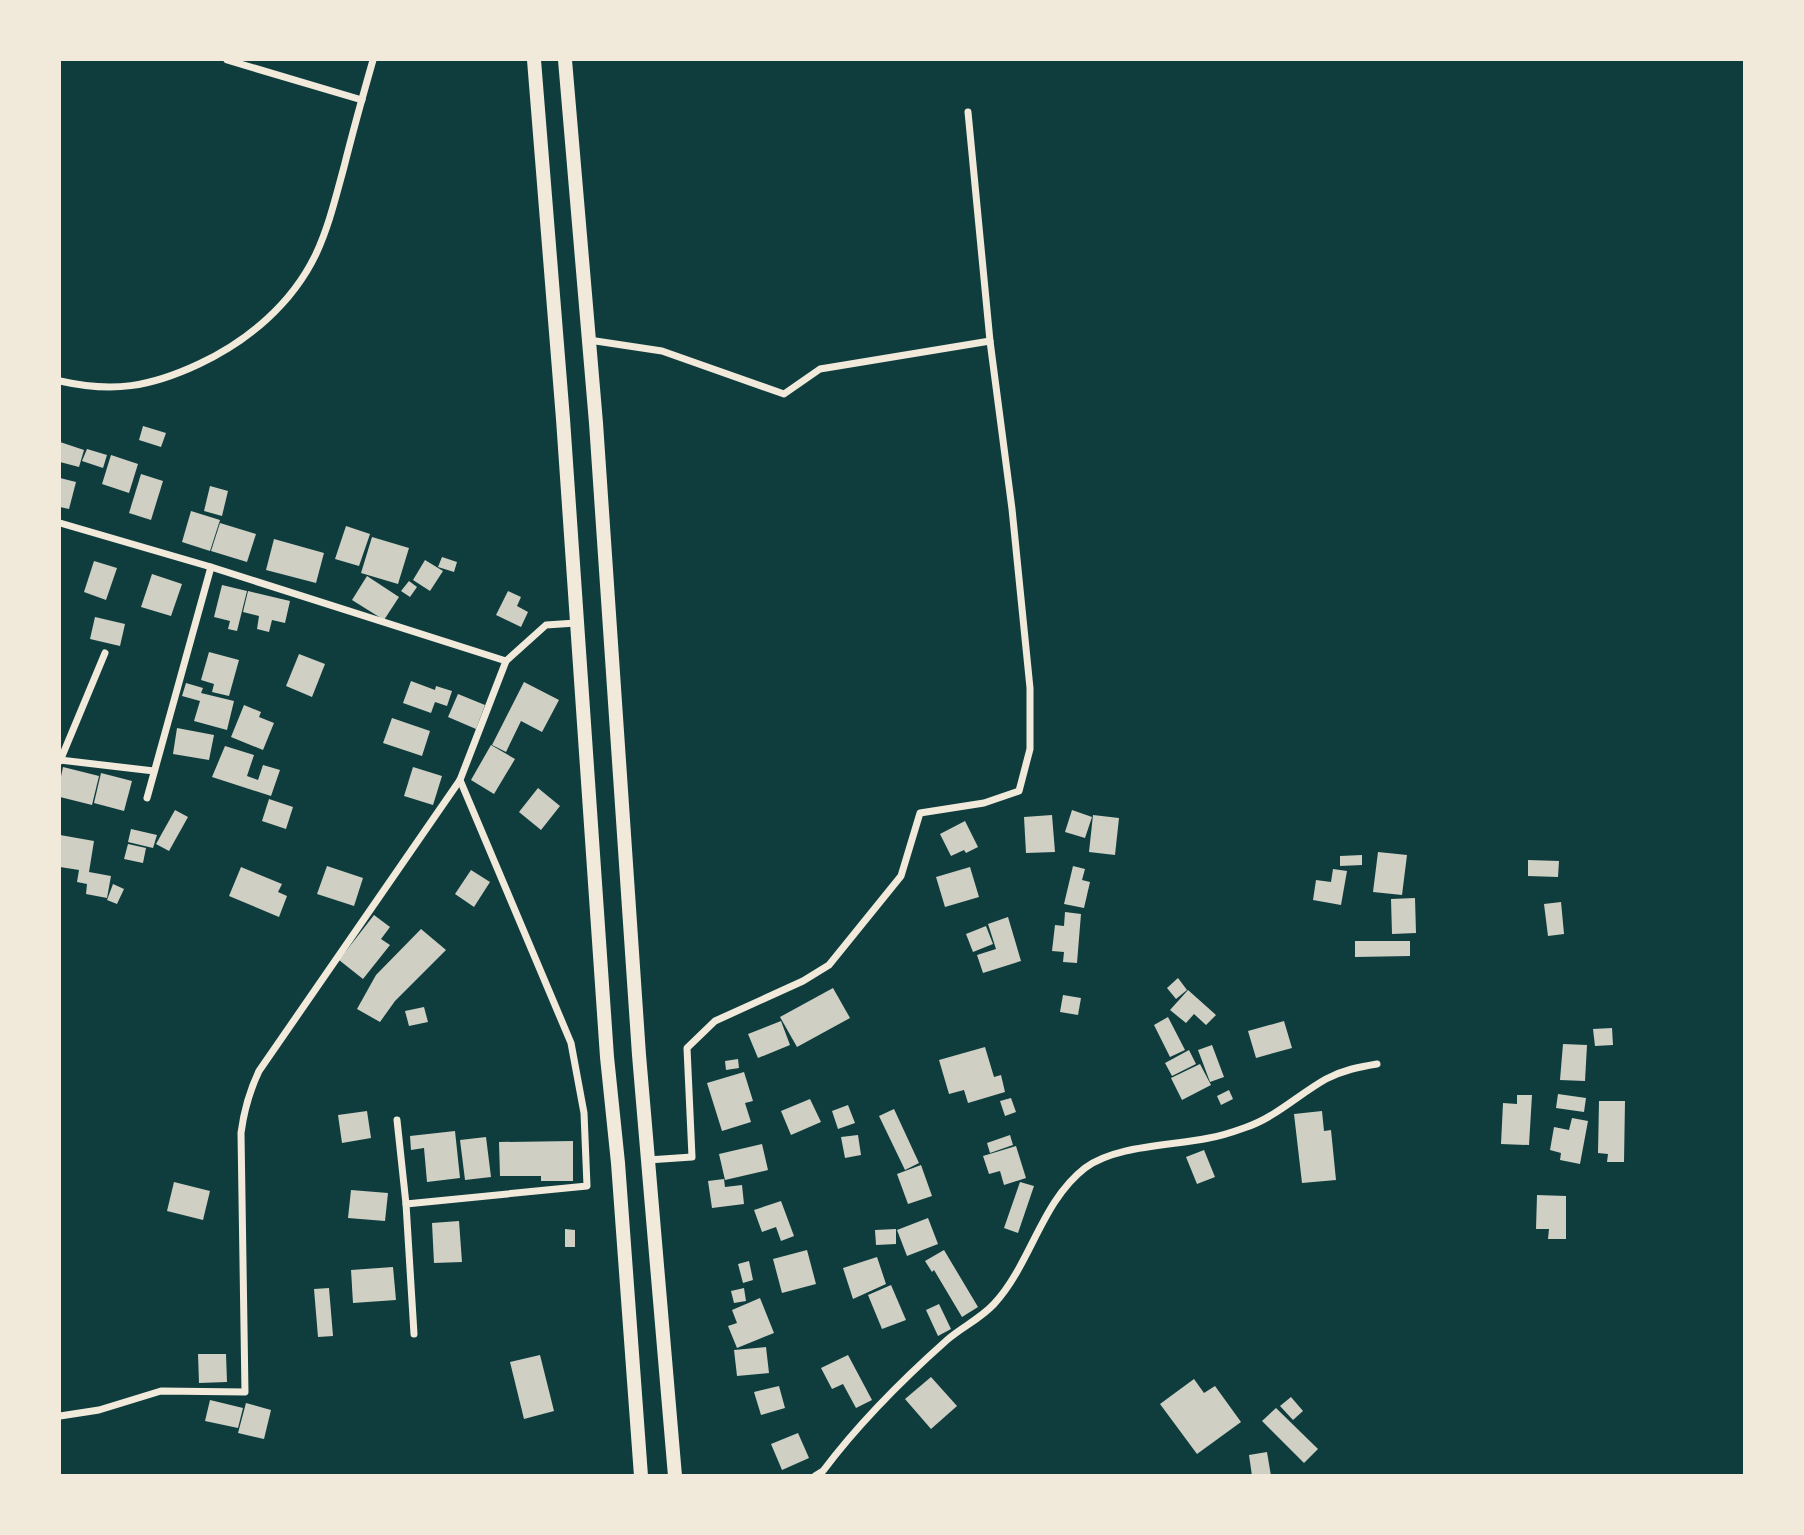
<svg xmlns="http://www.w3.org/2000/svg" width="1804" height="1535" font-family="Signika,sans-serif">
<rect width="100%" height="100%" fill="#0f3d3e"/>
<g fill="#cfcfc3">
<path d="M143,426l23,7 -5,14 -22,-7z"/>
<path d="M60,442l24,8 -5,17 -19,-5z"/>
<path d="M87,449l20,6 -4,13 -21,-7z"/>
<path d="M111,455l27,9 -9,29 -27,-9z"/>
<path d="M141,474l22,7 -12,39 -22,-7z"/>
<path d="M60,478l16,4 -7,27 -9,-2z"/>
<path d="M210,486l18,5 -6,25 -18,-5z"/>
<path d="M191,511l29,9 -10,31 -28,-9z"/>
<path d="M220,523l36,11 -9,28 -36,-11z"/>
<path d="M346,526l24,8 -11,32 -24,-7z"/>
<path d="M372,537l37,11 -11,36 -37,-11z"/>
<path d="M274,539l50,14 -8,30 -50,-13z"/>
<path d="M442,557l15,5 -3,10 -16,-5z"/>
<path d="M425,560l18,11 -13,20 -17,-11z"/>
<path d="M94,561l23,7 -11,32 -22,-8z"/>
<path d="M152,574l30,10 -11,32 -30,-9z"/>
<path d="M367,576l32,21 -15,23 -32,-20z"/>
<path d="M409,581l8,6 -7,10 -9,-6z"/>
<path d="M222,585l25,6 -10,40 -9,-2 2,-8 -16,-4z"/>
<path d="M248,591l42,10 -5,22 -13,-3 -3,12 -12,-3 2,-13 -16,-4z"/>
<path d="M508,591l13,6 -4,9 11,6 -7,15 -25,-12z"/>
<path d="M95,617l30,7 -5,22 -30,-7z"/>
<path d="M209,652l30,8 -10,36 -17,-4 2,-8 -13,-4z"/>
<path d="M299,654l26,10 -13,33 -26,-11z"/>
<path d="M411,681l24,9 1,-4 16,5 -5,15 -12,-4 -4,11 -28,-10z"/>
<path d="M524,682l35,18 -17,32 -21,-11 -15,31 -14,-7z"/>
<path d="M186,683l17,5 -2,5 33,8 -7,29 -33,-9 6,-20 -18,-5z"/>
<path d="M458,694l27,11 -9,24 -28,-12z"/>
<path d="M244,705l17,7 -2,5 15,6 -11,27 -32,-13z"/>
<path d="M392,718l38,13 -8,25 -39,-13z"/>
<path d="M177,728l37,7 -5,25 -36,-6z"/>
<path d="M491,745l24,14 -21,35 -23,-14z"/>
<path d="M225,746l29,9 -7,21 11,4 5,-15 17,5 -9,26 -59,-19z"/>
<path d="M63,767l36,9 -7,29 -32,-8v-16z"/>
<path d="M413,767l29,9 -9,29 -29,-9z"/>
<path d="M101,773l31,8 -8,30 -30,-8z"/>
<path d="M538,788l22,18 -19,24 -22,-18z"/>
<path d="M269,799l24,8 -7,22 -24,-8z"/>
<path d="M175,810l13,7 -19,34 -13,-7z"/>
<path d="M1072,810l20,7 -7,21 -20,-6z"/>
<path d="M1052,815l3,37 -29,1 -2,-36z"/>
<path d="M1093,815l26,3 -4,37 -26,-3z"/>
<path d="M965,821l13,26 -12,6 -2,-3 -13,6 -11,-22z"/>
<path d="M131,829l26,6 -4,13 -25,-6z"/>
<path d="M60,835l34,6 -5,31 22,4 -4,22 -21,-4 1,-10 -10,-2 2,-12 -19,-3z"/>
<path d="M128,844l18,4 -3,15 -19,-4z"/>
<path d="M1378,852l29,3 -5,40 -29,-3z"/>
<path d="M1362,855v10l-22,1v-10z"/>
<path d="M1528,860l31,1 -1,16 -30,-1z"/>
<path d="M327,866l36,12 -9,28 -37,-12z"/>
<path d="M1073,866l12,3 -3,11 8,2 -6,26 -20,-4z"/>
<path d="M241,867l41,17 -4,8 9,4 -8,21 -50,-21z"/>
<path d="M970,867l9,30 -34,10 -9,-30z"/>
<path d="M1333,869l14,2 -6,34 -28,-5 3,-20 15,2z"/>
<path d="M471,870l19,12 -16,25 -19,-13z"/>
<path d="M113,884l11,5 -7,15 -10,-4z"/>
<path d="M1415,898l1,35 -24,1 -1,-35z"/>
<path d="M1561,902l3,32 -16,2 -4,-32z"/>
<path d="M1065,912l16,2 -4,49 -14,-1 1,-10 -12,-1 3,-26 9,1z"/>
<path d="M374,915l16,12 -9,12 9,6 -27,34 -24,-19z"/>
<path d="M1008,917l13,44 -38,12 -6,-18 19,-6 -8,-25z"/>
<path d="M986,926l7,18 -20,8 -7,-18z"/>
<path d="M421,929l25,21 -51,51 -15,21 -23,-13 19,-34z"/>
<path d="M1355,941h55v15l-55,1z"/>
<path d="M1178,978l9,12 -11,9 -9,-11z"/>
<path d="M833,988l17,30 -53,29 -17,-30z"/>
<path d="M1188,990l28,25 -10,10 -12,-11 -8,9 -16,-13z"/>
<path d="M1063,995l18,3 -3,17 -18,-3z"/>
<path d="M424,1007l4,15 -19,4 -4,-15z"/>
<path d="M1168,1017l17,33 -15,7 -16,-32z"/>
<path d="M781,1021l9,24 -32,13 -10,-24z"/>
<path d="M1284,1021l8,27 -36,10 -8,-27z"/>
<path d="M1612,1028l1,17 -18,1 -2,-17z"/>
<path d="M1563,1044l24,1 -2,36 -25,-1z"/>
<path d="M1212,1045l12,32 -14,5 -12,-32z"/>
<path d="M985,1047l9,30 7,-2 4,17 -37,11 -4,-13 -15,4 -10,-34z"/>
<path d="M1189,1050l7,14 -24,12 -7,-13z"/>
<path d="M738,1059l1,9 -13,2 -1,-9z"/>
<path d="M1200,1064l11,21 -29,15 -11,-22z"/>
<path d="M744,1072l9,29 -8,2 6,19 -29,9 -15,-48z"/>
<path d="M1229,1090l4,9 -12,6 -4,-9z"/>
<path d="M1558,1094l28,4 -2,14 -28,-4z"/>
<path d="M1517,1095h15l-3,50 -28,-1 2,-41 14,1z"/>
<path d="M1011,1098l5,14 -11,4 -5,-15z"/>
<path d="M810,1099l11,23 -30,13 -10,-24z"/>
<path d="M1599,1101h26l-1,61h-17l1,-8 -10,-1z"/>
<path d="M848,1105l7,18 -17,6 -6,-18z"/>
<path d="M894,1109l25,54 -14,7 -26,-54z"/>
<path d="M367,1111l4,27 -29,5 -4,-28z"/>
<path d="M1322,1111l2,20 7,-1 5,50 -34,3 -8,-69z"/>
<path d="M1572,1118l16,3 -8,43 -20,-4 1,-7 -11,-3 4,-23 15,3z"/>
<path d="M455,1131l5,47 -33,4 -3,-34 -13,2 -1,-14z"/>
<path d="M858,1135l3,20 -16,3 -4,-21z"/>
<path d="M1010,1135l3,10 -23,8 -3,-10z"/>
<path d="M486,1137l5,40 -26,3 -5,-40z"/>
<path d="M573,1141v40h-32v-5h-41l-1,-34z"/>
<path d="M762,1144l6,26 -43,10 -6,-26z"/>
<path d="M1016,1146l10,32 -22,7 -4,-14 -11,3 -6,-18z"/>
<path d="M1204,1150l11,27 -18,7 -11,-27z"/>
<path d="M921,1165l11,31 -24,8 -11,-30z"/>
<path d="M724,1179l1,8 17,-2 2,19 -32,4 -4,-27z"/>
<path d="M174,1182l36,9 -7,29 -36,-9z"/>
<path d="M1020,1182l14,4 -16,47 -14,-5z"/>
<path d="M351,1190l37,3 -3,28 -37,-3z"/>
<path d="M1537,1195l29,1v43h-18l1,-10h-13z"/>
<path d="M781,1201l13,35 -13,5 -5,-14 -14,5 -8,-22z"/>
<path d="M928,1218l10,26 -31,12 -10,-26z"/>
<path d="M459,1221l3,41 -28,1 -2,-40z"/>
<path d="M565,1229l10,1v17h-10z"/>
<path d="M896,1229v15l-20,1 -1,-15z"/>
<path d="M807,1250l9,34 -34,9 -9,-34z"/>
<path d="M944,1250l34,57 -16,10 -28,-47 -2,2 -7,-11z"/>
<path d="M877,1257l9,27 -33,15 -10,-31z"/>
<path d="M749,1261l4,19 -10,3 -5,-19z"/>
<path d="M393,1267l3,33 -43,3 -2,-33z"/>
<path d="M891,1285l15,35 -24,9 -14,-34z"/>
<path d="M329,1288l4,48 -15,1 -4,-48z"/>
<path d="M744,1288l2,13 -12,2 -3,-12z"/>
<path d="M760,1298l14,35 -37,15 -9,-22 9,-3 -5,-13z"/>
<path d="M939,1304l12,25 -13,7 -12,-26z"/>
<path d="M766,1347l3,26 -32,3 -3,-26z"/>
<path d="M198,1354h28l1,28 -28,1z"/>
<path d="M540,1355l14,56 -30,8 -14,-57z"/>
<path d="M848,1355l24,45 -16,8 -13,-24 -11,5 -11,-21z"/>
<path d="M931,1377l26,29 -26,23 -26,-30z"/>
<path d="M1194,1379l10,14 11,-7 26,36 -44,32 -37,-50z"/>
<path d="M779,1386l6,22 -24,7 -7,-23z"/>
<path d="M1291,1397l12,14 -10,9 -13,-14z"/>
<path d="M210,1400l33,8 -5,20 -33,-7z"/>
<path d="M246,1403l25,7 -7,29 -26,-6z"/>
<path d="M1276,1408l42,41 -14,14 -42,-42z"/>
<path d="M798,1433l11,25 -27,12 -11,-26z"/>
<path d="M1267,1452l4,24h-19l-3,-21z"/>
</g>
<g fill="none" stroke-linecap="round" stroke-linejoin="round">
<g stroke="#f1e9da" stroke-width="7">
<path d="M227,60l135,40"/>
<path d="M589,340l73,11 122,43 36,-25 170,-28"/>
<path d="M60,381c53,12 90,6 139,-17 49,-23 93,-60 117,-110 13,-28 20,-58 28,-87 9,-36 19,-72 29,-107"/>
<path d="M60,523l151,44 295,94 40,-36 30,-2"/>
<path d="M60,760l94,11"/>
<path d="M60,761l45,-108"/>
<path d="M147,798l64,-231"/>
<path d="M397,1120l9,84 8,130"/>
<path d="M648,1160l44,-3 -5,-109 28,-27 88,-40 26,-16 72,-89 19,-63 64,-10 35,-12 11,-42v-61l-18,-179 -22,-168 -22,-229"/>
<path d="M406,1204l181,-18 -3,-73 -13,-70 -111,-263"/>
<path d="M60,1416l39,-6 62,-19 84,1 -4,-259c3,-23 8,-41 18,-62l201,-291 46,-119"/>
<path d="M815,1476l8,-5c36,-48 79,-91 124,-131 15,-13 33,-21 47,-36 37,-40 47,-102 91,-136 31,-23 87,-22 124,-30 12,-2 24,-6 35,-10 31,-10 55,-34 82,-49 17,-9 33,-12 51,-15"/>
</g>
<g stroke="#f1e9da" stroke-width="14">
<path d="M534,60l29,359 44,638 11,106 23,313"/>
<path d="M565,60l31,363 43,632 36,421"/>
</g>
</g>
<rect width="1804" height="1535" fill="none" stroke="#f1e9da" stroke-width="122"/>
</svg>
